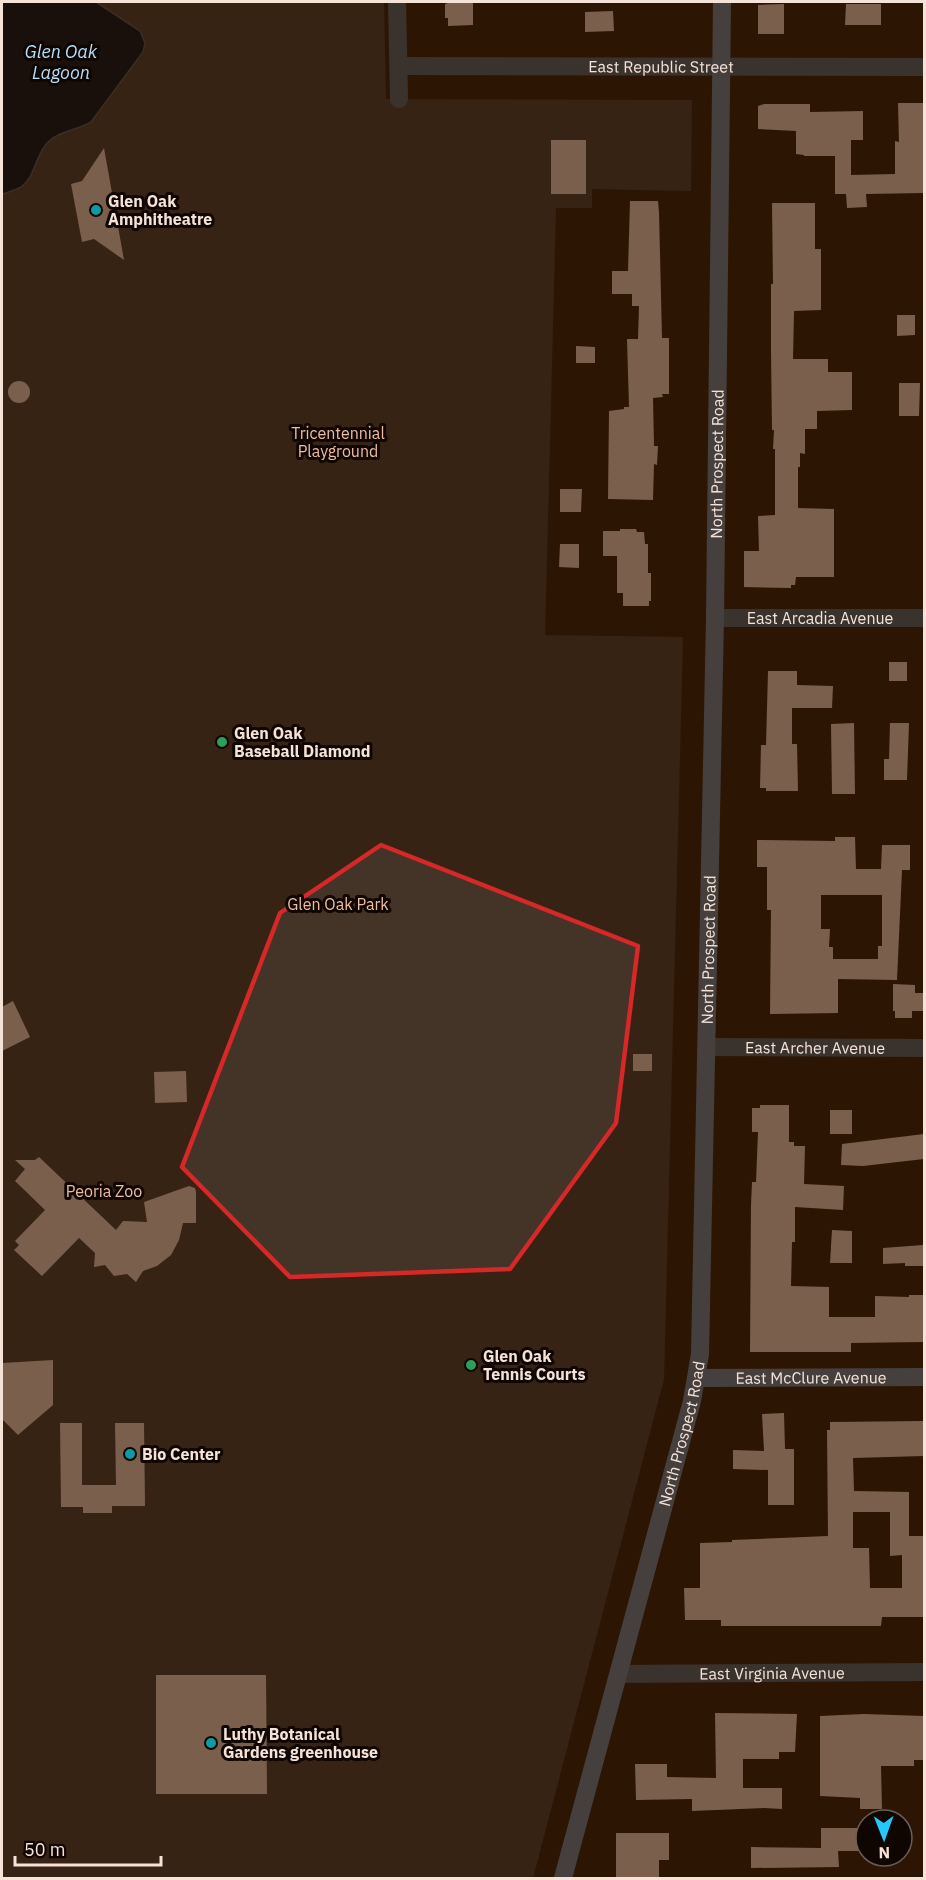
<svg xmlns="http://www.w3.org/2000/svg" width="926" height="1880" font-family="'IBM Plex Sans',sans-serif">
<rect width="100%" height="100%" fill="#2e1604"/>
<path fill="#443327" d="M2,2h382l2,97 306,1 -1,91 -99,-2v19h-36l-11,427 138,2 -19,742 -131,499h-531z"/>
<path fill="#000816" stroke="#4a4a50" stroke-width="1.5" d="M2,2h94l44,29 5,12 -2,9 -52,70c-13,8 -32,9 -43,20 -13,13 -12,34 -27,45 -5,3 -13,5 -18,7l-1,-3z"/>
<g fill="#d6b8a5" fill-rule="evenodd">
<path d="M448,2h25v23l-25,1v-8h-3v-14l3,-1z"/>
<path d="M784,4v30h-26v-29z"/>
<path d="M846,4h35v21h-36z"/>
<path d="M613,11l1,20 -29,1v-20z"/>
<path d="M898,103h26v90l-58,1 1,13 -20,1 -1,-14h-11v-38h-31v-1l-8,-1v-23l-38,-2v-23l6,-2h46v8l53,-1v29h-12v35l44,-1v-33l4,1z"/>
<rect x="551" y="140" width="35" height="54"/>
<path d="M104,148l20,112 -30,-21 -12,3 -11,-58 11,-3z"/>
<path d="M630,201h28l1,11 3,126h7v56h-7l1,3 -10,1 1,48h4l-1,19 -3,-1 -1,36 -45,-1 1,-88 15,-2v-2h5l-2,-68h11l1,-33h-7v-12h-20v-23h16z"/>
<path d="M772,203h43v46h6v61l-27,1 -1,48h35v13h24v38l-35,1v18h-12v25l-5,-1v14h-2v41l36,1v68h-38l-1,8h-4v3l-47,-1v-36h15l-1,-35 17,-1v-66h-2l1,-19h-2l-1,-78v-68h2z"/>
<path d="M897,315h18v20l-18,1z"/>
<path d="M576,346l19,1v16h-19z"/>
<circle cx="19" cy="392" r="11"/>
<path d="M899,383h21l-1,33h-20z"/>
<path d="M560,489h22l-1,23h-21z"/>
<path d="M620,529h16l1,3h7l1,12h3v29h3v28h-2v5h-26v-13h-6v-37h-14v-25h17z"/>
<path d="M560,544h19v24l-20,-1z"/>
<rect x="889" y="662" width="18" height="19"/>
<path d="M768,671h29v14l36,1 -1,22h-40v36h5l1,47h-32v-3h-6l1,-43h5z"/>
<path d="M854,723l1,71h-23l-1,-70z"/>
<path d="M890,723h19l-2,57h-23v-21h5z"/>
<path d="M835,837h20l1,32h25l1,-24h28v25h-8l-5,110 -59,-1v34l-68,1 1,-104h-4v-43h-10v-27l78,1zM821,895h61v51h-4v13h-45v-12h-4l1,-18h-9z"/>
<path d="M893,984l22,1v8h9l-1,18h-11v7h-17v-7h-2z"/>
<path d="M13,1001l17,36 -28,14v-44z"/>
<rect x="633" y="1054" width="19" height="17"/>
<path d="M186,1071l1,31 -32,1 -1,-31z"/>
<path d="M760,1105h29v37h5v4h11l-1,38 40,2 -1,24 -48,-3v35h-3l-1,44 38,1v30h46v-21l34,1v-2h15v47l-73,1v9h-101l1,-147 1,-23h4l2,-50h-6v-24h8z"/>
<rect x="830" y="1110" width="22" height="24"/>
<path d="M924,1134v25l-61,7 -22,-1 1,-21z"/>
<path d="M39,1157l77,73 7,-9 24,1 -3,-20 45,-16 6,2 1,4v31h-13l-4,17 -8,15 -14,11 -14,5 -7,11 -9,-8 -13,2 -9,-11 -11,2 1,-14 -16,-15 -37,38 -28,-26 5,-5 -4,-4 30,-31 -30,-29 10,-12 -10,-9h20z"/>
<path d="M832,1230l20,1v32h-22z"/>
<path d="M923,1245l1,21h-19v-3l-22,1v-16z"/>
<path d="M53,1360v45l-35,30 -16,-16v-56z"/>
<path d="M784,1413l1,36h9v56h-26v-35l-35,-1v-19l31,1 -2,-37z"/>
<path d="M923,1421l1,35 -71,2 1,33 55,1v44h15v81h-42l-1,9h-160v-6h-36l-1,-32h16v-45l32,-1v-2l96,-4 -1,-106h3v-8zM853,1512h37v44l12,-1v33h-32l-1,-40h-16z"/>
<path d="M60,1423h22v62h34l-1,-62h29l1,83h-33v7h-29v-6h-22z"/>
<path d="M156,1675h110l1,119h-111z"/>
<path d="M715,1713l82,1 -2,38h-16v7h-36v29h39v21l-18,-1 -72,3v-12l-56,1 -1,-36h32v13l49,1z"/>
<path d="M864,1714l60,2v44h-10v6h-33l1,43h-22v-11l-40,-2v-80z"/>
<path d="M821,1828h45v23h-28l1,16 -88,1v-21l70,1z"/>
<path d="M616,1833h53v27h-10v18h-43z"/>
</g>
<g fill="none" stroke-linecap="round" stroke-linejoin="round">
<g stroke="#4a545f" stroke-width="18">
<path d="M397,2l2,97"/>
<path id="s1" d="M399,66l525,1"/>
<path id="s2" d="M715,618h209"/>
<path id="s3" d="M707,1047l217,1"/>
<path id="s4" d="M619,1674l305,-2"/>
</g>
<g stroke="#637385" stroke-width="18">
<path id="s5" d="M697,1378l227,-1"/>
<path id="s6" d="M563,1878l129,-477 8,-47 15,-736 7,-616"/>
</g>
</g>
<path d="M0 0H926V1880H0ZM381,845l257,101 -22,177 -106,146 -220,8 -108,-110 98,-254z" fill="#2e1604" fill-opacity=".55" fill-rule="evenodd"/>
<path fill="none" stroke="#d62828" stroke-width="4.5" stroke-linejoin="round" d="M381,845l257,101 -22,177 -106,146 -220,8 -108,-110 98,-254z"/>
<g fill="#0f9aa8" stroke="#0f0501" stroke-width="2">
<circle cx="96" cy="210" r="6"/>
<circle cx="130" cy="1454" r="6"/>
<circle cx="211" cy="1743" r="6"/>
</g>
<g fill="#2e9e5b" stroke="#0f0501" stroke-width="2">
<circle cx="222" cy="742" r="6"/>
<circle cx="471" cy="1365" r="6"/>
</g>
<g text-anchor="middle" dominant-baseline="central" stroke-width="6" stroke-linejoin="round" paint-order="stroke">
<g font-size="16" fill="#f5e3d8" stroke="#0f0501">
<text stroke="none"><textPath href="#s1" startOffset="262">East Republic Street</textPath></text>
<text stroke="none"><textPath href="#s6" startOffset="1432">North Prospect Road</textPath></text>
<text stroke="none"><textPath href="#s2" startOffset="105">East Arcadia Avenue</textPath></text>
<text stroke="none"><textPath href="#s6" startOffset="946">North Prospect Road</textPath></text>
<text stroke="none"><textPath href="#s3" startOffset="108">East Archer Avenue</textPath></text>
<text stroke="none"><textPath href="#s5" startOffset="114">East McClure Avenue</textPath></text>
<text stroke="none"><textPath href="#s6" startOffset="460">North Prospect Road</textPath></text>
<text stroke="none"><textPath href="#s4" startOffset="153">East Virginia Avenue</textPath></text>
</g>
<g font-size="16" font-weight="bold" fill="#f5e3d8" stroke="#0f0501" text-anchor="start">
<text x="108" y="201">Glen Oak<tspan x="108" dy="18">Amphitheatre</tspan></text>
<text x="234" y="733">Glen Oak<tspan x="234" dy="18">Baseball Diamond</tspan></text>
<text x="483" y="1356">Glen Oak<tspan x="483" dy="18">Tennis Courts</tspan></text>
<text x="142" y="1454">Bio Center</text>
<text x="223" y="1734">Luthy Botanical<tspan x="223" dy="18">Gardens greenhouse</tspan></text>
</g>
<g font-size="16" fill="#f0bd9c" stroke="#0f0501">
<text x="338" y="433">Tricentennial<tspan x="338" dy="18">Playground</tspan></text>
<text x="338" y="904">Glen Oak Park</text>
<text x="104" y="1191">Peoria Zoo</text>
</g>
<g font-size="18" font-style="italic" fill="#b5dffc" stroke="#0f0501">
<text x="61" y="51">Glen Oak<tspan x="61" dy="21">Lagoon</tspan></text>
</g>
</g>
<rect width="926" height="1880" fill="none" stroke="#f5e3d8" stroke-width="6"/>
<g transform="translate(884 1838) rotate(179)"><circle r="28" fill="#0f0501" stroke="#6b5e57" stroke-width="1.5"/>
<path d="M0-4.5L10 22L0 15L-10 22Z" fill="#23c9fe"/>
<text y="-9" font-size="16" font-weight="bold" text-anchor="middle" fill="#f5e3d8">N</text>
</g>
<path d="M15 1856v9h146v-9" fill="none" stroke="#f5e3d8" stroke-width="3"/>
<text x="24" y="1856" font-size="18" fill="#f5e3d8" stroke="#0f0501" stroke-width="4.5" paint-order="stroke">50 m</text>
</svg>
